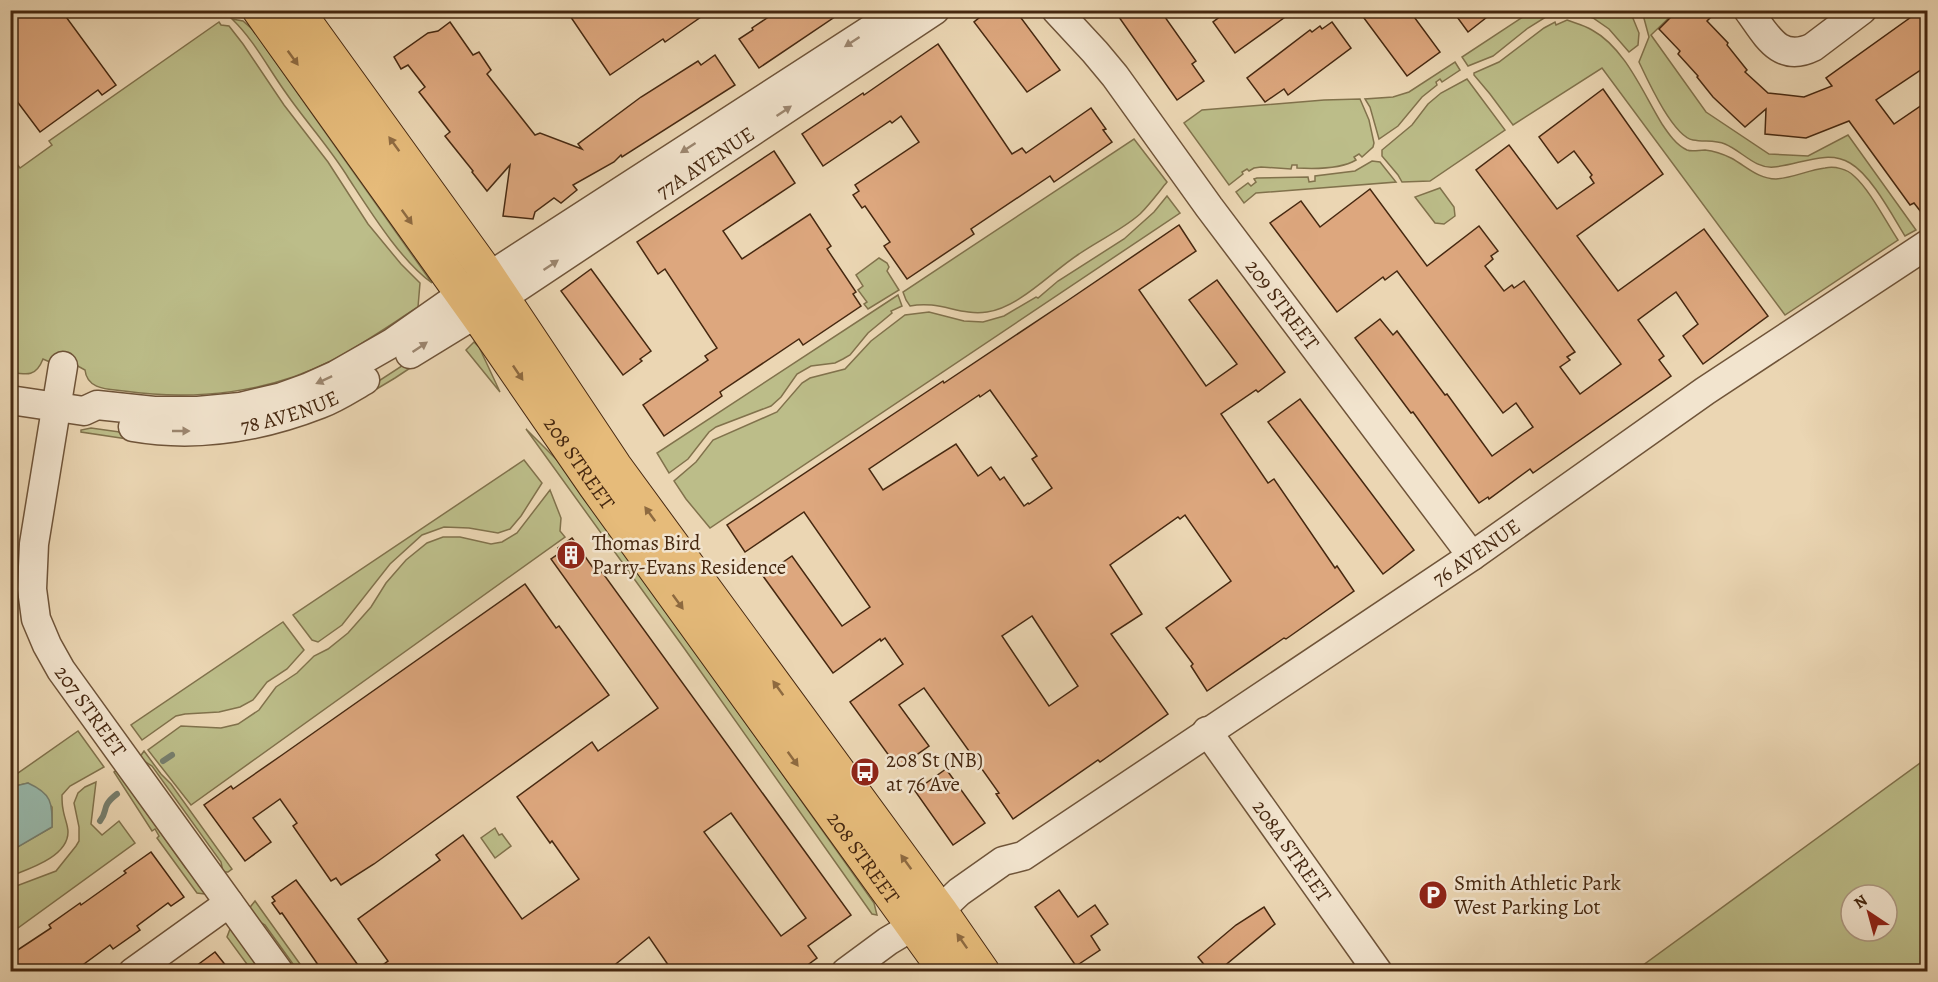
<svg xmlns="http://www.w3.org/2000/svg" width="1938" height="982" font-family="Alegreya,serif">
<rect width="100%" height="100%" fill="#ebd6b3"/>
<filter id="stains"><feTurbulence type="fractalNoise" baseFrequency=".00333" numOctaves="4"/><feColorMatrix values="0 0 0 0 .2 0 0 0 0 .09 0 0 0 0 .02 0 0 0 .5 -.17"/></filter>
<radialGradient id="worn" r=".72"><stop offset=".6" stop-color="#630" stop-opacity="0"/><stop offset="1" stop-color="#630" stop-opacity=".3"/></radialGradient>
<g fill="#bcbd89" stroke="#81724c" stroke-width="1.5" fill-rule="evenodd">
<path d="M1557,10l-29,18 -35,28 -25,10 -6,-9 70,-46z"/>
<path d="M1582,11h48l9,22 -1,12 -9,7 -20,-23 -16,-11 -12,-4z"/>
<path d="M1642,11h34l-25,24 55,77 63,42 39,2 40,-21 68,95 -11,6c-13,-21 -34,-61 -55,-73 -23,-14 -51,2 -76,4 -19,2 -32,-16 -49,-23 -10,-4 -21,-2 -32,-4 -20,-4 -45,-59 -54,-78l10,-25z"/>
<path d="M232,19l11,2 9,8 180,254c-31,-22 -62,-72 -83,-104 -18,-30 -43,-57 -63,-86 -18,-25 -32,-53 -54,-74z"/>
<path d="M1567,20c8,3 17,5 25,10 33,18 51,63 70,94 6,9 14,21 25,26 5,2 12,0 18,0 9,1 18,4 26,8 15,8 27,21 45,21 17,-1 32,-9 49,-11 10,-2 22,1 29,8 16,14 32,46 44,64l-113,75 -183,-247 -89,57 -23,-31 -16,-19v-2l25,-11 45,-34 11,-6 1,3z"/>
<path d="M219,22l2,3 8,1 14,18 41,61 44,57 40,62 33,40 19,19 -2,24c-28,18 -55,37 -85,53 -64,33 -138,41 -209,31 -15,-2 -37,-1 -39,-21l-9,-5 -24,-2 -9,-4c-7,18 -16,16 -32,13l-1,-204 7,-4 3,4 32,-23 -3,-4z"/>
<path d="M1455,62l5,8 -18,12 -2,-3 -4,3 1,3 -15,12 -24,29 -19,13 -9,-32 -5,-8 28,-2 16,-5z"/>
<path d="M1467,79l38,51 -75,51 -28,1 -4,-7 -16,-19v-6l30,-25 16,-21 13,-11z"/>
<path d="M1360,99l9,21 5,23 -1,4 -11,10 -3,-3 -5,3 2,3c-15,9 -41,9 -59,8v-3h-5l-1,4 -30,-2 -7,1 -5,3 -2,-2 -5,3 1,2 -14,11 -45,-62 18,-13 122,-10z"/>
<path d="M1134,139l33,43c-9,11 -17,22 -27,32 -18,16 -41,26 -61,40 -28,18 -59,53 -92,58 -28,4 -47,-12 -77,-6l-4,-6 -3,-8z"/>
<path d="M1372,161l8,1 16,20 -140,11 -12,10 -8,-11 12,-9 3,3 5,-4 -2,-3 3,-1 51,-1 1,5 6,-1v-5l40,-5z"/>
<path d="M1440,188l14,19 1,9 -11,8 -9,-1 -20,-26z"/>
<path d="M1167,196l13,17 -470,315 -24,-29 -12,-18 22,-19 17,-22 64,-28 25,-29 8,-5 35,-9 26,-28 34,-26 24,-3 35,9 19,1 21,-6 32,-19 2,1 20,-17 66,-42 30,-27z"/>
<path d="M879,258l8,5 2,4 -2,4 12,19 -31,19 -4,-5 3,-2 -9,-12 5,-4 -7,-11z"/>
<path d="M898,295l4,11 -11,5 1,2 -24,20 -18,22 -7,4 -8,4 -24,3 -14,8 -16,23 -10,9 -55,21 -7,5 -21,27 -19,14 -12,-20z"/>
<path d="M440,341l8,2 -53,35 -40,24 -221,38 -53,-8v-2l10,-2 43,6 231,-44z"/>
<path d="M474,342l5,5 21,45 -34,-42z"/>
<path d="M526,429l31,31 11,13 306,430 3,12 -5,-1 -188,-266z"/>
<path d="M524,460l18,23 -21,33 -11,13 -12,4 -29,-5 -25,-1 -22,8 -32,29 -48,61 -24,17 -6,-2 -19,-25z"/>
<path d="M550,490l11,28 -1,13 5,6 -374,268 -43,-55 33,-24 40,2 17,-4 21,-14 17,-23 21,-14 17,-17 14,-7 20,-16 23,-26 15,-24 20,-23 21,-17 16,-6h17l31,7 11,-2 15,-9z"/>
<path d="M283,622l21,28 -17,19 -20,13 -14,18 -13,7 -21,5 -34,2 -9,2 -34,24 -11,-15z"/>
<path d="M78,731l26,36 -34,19 -8,9c0,5 0,10 1,14 1,8 5,16 5,23 0,25 -40,37 -57,44l-1,-25 42,-24v-20l-24,-24 -17,4v-9z"/>
<path d="M144,751l17,23 10,10 61,85 -4,3h-5l-2,-10 -69,-96 -13,-8z"/>
<path d="M1927,758v213h-292zM1851,895h36v36h-36z"/>
<path d="M119,769l8,16 58,82 19,21v6l-7,-1 -40,-55 2,-2 -4,-7 -3,2 -38,-59z"/>
<path d="M96,782l-5,42 11,11 17,-14 16,22 -124,90v-45l45,-17 20,-25 3,-5v-14l-5,-24 4,-10 7,-6z"/>
<path d="M495,828l4,7 3,-1 9,12 -16,12 -14,-20z"/>
<path d="M255,901l50,70h-7l-33,-46 -10,-6 -8,-8z"/>
<path d="M230,929l5,2 25,40h-8l-25,-34z"/>
</g>
<path fill="#98b9ac" stroke="#777f6e" stroke-width="1.5" d="M28,783c24,11 24,19 24,44l-41,24v-64z"/>
<g fill="none" stroke-linecap="round" stroke-linejoin="round">
<g stroke="#777f6e" stroke-width="6">
<path d="M163,761l9,-6"/>
<path d="M100,821c9,-11 0,-14 17,-27"/>
</g>
</g>
<g fill="#dda77e" stroke="#462810" stroke-width="1.5" fill-rule="evenodd">
<path d="M10,10h51l55,75 -14,10 -4,-5 -58,42 -30,-40z"/>
<path d="M566,10h145l-46,32 -2,-3 -53,36z"/>
<path d="M779,10h66l-86,58 -20,-29 14,-9 -1,-2z"/>
<path d="M989,10h26l45,60 -33,22 -53,-70z"/>
<path d="M1114,10h46l36,51 -4,3 12,17 -27,19z"/>
<path d="M1229,10h66l-60,43 -22,-31z"/>
<path d="M1358,10h51l31,42 -33,24z"/>
<path d="M1452,10h44l-28,22z"/>
<path d="M1678,10h24l8,8 -3,3 21,22 -1,2 20,25 -2,2 23,21 36,4 28,-11 -6,-8 95,-68h7v55l-52,35 18,24 34,-23v120l-14,-18 -4,2 -61,-84 -43,17 -41,-4 1,-25 -21,18 -32,-30 -16,-20 1,-1 -20,-22 2,-3 -21,-22z"/>
<path d="M450,22l23,33 6,-3 12,18 -4,4 48,61 5,-2 42,16 -4,-5 63,-47 57,-36 3,4 14,-10 20,30 -113,72 -1,-2 -7,7 -41,23 4,5 -16,13 -7,-5 -19,14 -2,7 -30,-3 7,-51 -23,26 -15,-19 1,-1 -28,-35 5,-4 -31,-40 6,-5 -17,-22 -7,4 -7,-12 34,-24 10,-2z"/>
<path d="M1332,22l19,26 -63,47 -4,-6 -19,13 -18,-24 63,-48 2,2 8,-6 2,3z"/>
<path d="M938,44l74,110 10,-6 4,5 65,-45 15,21 -3,1 9,12 -58,40 -4,-6 -79,53 3,5 -67,45 -23,-33 6,-4 -25,-36 -3,2 -9,-13 6,-4 -4,-6 64,-43 -18,-26 -9,7 -2,-2 -67,45 -21,-32 61,-41 1,2z"/>
<path d="M1603,89l60,85 -86,62 41,55 86,-62 64,87 -65,48 -20,-28 15,-12 -22,-32 -38,28 26,36 -5,4 12,16 -138,97 -3,-4 -41,30 -1,-2 -9,6 -66,-91 -2,1 -56,-75 25,-19 13,16 4,-4 48,64 2,-1 45,62 41,-29 -17,-24 -13,10 -106,-142 -12,9 -2,-3 -46,35 -67,-89 31,-22 19,26 50,-38 57,77 52,-40 19,25 -7,5 2,3 -8,7 19,25 8,-6 2,3 10,-7 51,71 -8,5 3,3 -10,7 20,27 41,-30 -145,-194 33,-25 48,64 37,-26 -4,-6 2,-2 -18,-24 -16,12 -19,-26z"/>
<path d="M774,151l21,32 -72,48 19,28 68,-45 21,32 -4,3 29,43 -3,2 8,12 -58,39 -4,-6 -79,53 2,4 -58,40 -21,-31 65,-45 -3,-4 12,-8 -52,-79 -7,5 -21,-32z"/>
<path d="M1179,225l17,26 -57,39 67,96 31,-22 -48,-64 28,-20 68,92 -27,20 -2,-2 -35,24 47,69 6,-4 61,89 2,-2 17,25 -68,48 -2,-1 -77,53 -16,-25 2,-2 -27,-36 65,-47 -46,-66 -5,4 -2,-2 -68,48 32,49 -31,20 57,80 -68,48 -2,-2 -85,59 -17,-25 3,-1 -75,-105 -25,17 30,41 -31,22 -48,-66 53,-38 -18,-26 -4,3 -1,-2 -47,34 -70,-97 29,-20 50,70 28,-19 -66,-95 -59,40 -18,-27 216,-144 1,2 123,-82zM990,390l47,66 -5,3 20,29 -23,16 -1,-1 -4,3 -20,-29 -4,3 -9,-13 -13,9 -22,-32 -73,46 -14,-21 110,-74 1,2zM1032,616l46,70 -29,20 -47,-70z"/>
<path d="M591,269l60,82 -11,8 2,2 -19,14 -62,-84z"/>
<path d="M1300,399l114,151 -31,24 -115,-152z"/>
<path d="M572,538l26,37 4,-3 249,343 -43,31 9,12 -19,14h-125l-24,-35 -43,35h-233l15,-11 -30,-42 82,-59 -4,-5 27,-20 59,84 57,-40 -27,-38 -2,2 -33,-46 75,-55 6,9 60,-43 -107,-149 10,-7 -3,-4zM731,813l75,105 -25,18 -77,-104z"/>
<path d="M525,584l31,44 3,-2 50,69 -235,169 -33,21 -5,-7 -5,3 -38,-55 4,-3 -17,-24 -27,19 18,24 -26,19 -41,-56 27,-19 2,3 49,-34z"/>
<path d="M946,769l39,54 -32,22 -38,-54z"/>
<path d="M151,852l33,45 -13,9 -3,-3 -31,23 3,4 -27,19 -3,-4 -37,27h-63v-17l41,-27 -2,-3 31,-22 1,2 45,-32 -2,-2z"/>
<path d="M296,880l33,45 34,47h-40l-41,-59 -2,1 -8,-11 3,-2 -3,-4z"/>
<path d="M1059,890l19,27 17,-12 13,19 -17,12 9,14 -24,16 -41,-59z"/>
<path d="M1264,907l11,17 -58,48h-7l-12,-15 38,-32z"/>
<path d="M215,952l16,20h-43z"/>
</g>
<g fill="none" stroke-linecap="round" stroke-linejoin="round">
<g stroke="#6f5439" stroke-width="31">
<g id="minor">
<path id="s1" d="M1056,10l39,42 20,24 94,131 263,349"/>
<path d="M1748,10c18,24 31,54 65,37l49,-37"/>
<path id="s2" d="M410,354l93,-57 432,-287"/>
<path id="s3" d="M63,366l-29,178 -2,45 4,30 11,26 14,25 218,302"/>
<path d="M10,400l74,11 13,-6 57,6h44l42,-4 42,-10 25,-9 29,-13 56,-32 70,-49 439,-284"/>
<path id="s4" d="M133,427c63,11 128,0 187,-23 16,-6 31,-16 45,-24"/>
<path id="s5" d="M1207,731l171,241"/>
<path d="M133,972l96,-69"/>
<path id="s6" d="M846,972l42,-31 52,-31 19,-18 44,-31 20,-5 449,-300 233,-165 223,-147"/>
</g>
</g>
<g stroke="#462810" stroke-width="35">
<g id="major">
<path id="s7" d="M259,10l225,315 111,161 351,486"/>
<path d="M297,10l184,255 134,201 325,444 43,62"/>
</g>
</g>
<use href="#minor" stroke="#f2e4ce" stroke-width="28"/>
<use href="#major" stroke="#e6bb7a" stroke-width="33"/>
</g>
<defs><path id="oneway-solid" d="M-6-.8H1V-3.2L6.5 0L1 3.2V.8H-6Z" transform="scale(1.5)"/></defs>
<g fill="#9c866f">
<use href="#oneway-solid" transform="translate(852 42) rotate(147)"/>
<use href="#oneway-solid" transform="translate(784 111) rotate(-34)"/>
<use href="#oneway-solid" transform="translate(688 148) rotate(147)"/>
<use href="#oneway-solid" transform="translate(551 265) rotate(-34)"/>
<use href="#oneway-solid" transform="translate(420 347) rotate(-34)"/>
<use href="#oneway-solid" transform="translate(324 380) rotate(155)"/>
<use href="#oneway-solid" transform="translate(181 431)"/>
</g>
<g fill="#8e6a40">
<use href="#oneway-solid" transform="translate(293 58) rotate(54)"/>
<use href="#oneway-solid" transform="translate(394 144) rotate(-126)"/>
<use href="#oneway-solid" transform="translate(407 217) rotate(54)"/>
<use href="#oneway-solid" transform="translate(518 373) rotate(56)"/>
<use href="#oneway-solid" transform="translate(650 514) rotate(-126)"/>
<use href="#oneway-solid" transform="translate(678 602) rotate(54)"/>
<use href="#oneway-solid" transform="translate(778 688) rotate(-126)"/>
<use href="#oneway-solid" transform="translate(793 759) rotate(54)"/>
<use href="#oneway-solid" transform="translate(906 862) rotate(-126)"/>
<use href="#oneway-solid" transform="translate(962 941) rotate(-125)"/>
</g>
<defs>
<g id="building-disc" transform="scale(1.5)"><circle r="9.5" fill="#8f2418" stroke="#f2e4ce"/><path d="M-4-6H4V6H1V3H-1V6H-4ZM-2.5-4.3h1.7v1.8h-1.7ZM.8-4.3h1.7v1.8H.8ZM-2.5-1h1.7V.8h-1.7ZM.8-1h1.7V.8H.8Z" fill="#fff"/></g>
<g id="bus-disc" transform="scale(1.5)"><circle r="9.5" fill="#8f2418" stroke="#f2e4ce"/><path d="M-5-6H5V4H4V6H2V4H-2V6H-4V4H-5ZM-3.5-4V0h7V-4ZM-3.5 1.2v1.5H-2V1.2ZM2 1.2v1.5H3.5V1.2Z" fill="#fff"/></g>
<g id="parking-disc" transform="scale(1.5)"><circle r="9.5" fill="#8f2418" stroke="#f2e4ce"/><path d="M-3.5-5.5H1a3.5 3.5 0 0 1 0 7H-1V5.5H-3.5ZM-1-3.4V-.6H.8a1.4 1.4 0 0 0 0-2.8Z" fill="#fff"/></g>
</defs>
<g fill-rule="evenodd">
<use href="#building-disc" x="571" y="555"/>
<use href="#bus-disc" x="865" y="772"/>
<use href="#parking-disc" x="1433" y="895"/>
</g>
<g text-anchor="middle" dominant-baseline="central" stroke-width="5" stroke-linejoin="round" paint-order="stroke">
<g font-size="21" fill="#462810" stroke="#f2e4ce">
<text stroke="none"><textPath href="#s2" startOffset="352">77A AVENUE</textPath></text>
<text stroke="none"><textPath href="#s1" startOffset="372">209 STREET</textPath></text>
<text stroke="none"><textPath href="#s4" startOffset="159">78 AVENUE</textPath></text>
<text stroke="none"><textPath href="#s7" startOffset="555">208 STREET</textPath></text>
<text stroke="none"><textPath href="#s6" startOffset="759">76 AVENUE</textPath></text>
<text stroke="none"><textPath href="#s3" startOffset="363">207 STREET</textPath></text>
<text stroke="none"><textPath href="#s5" startOffset="147">208A STREET</textPath></text>
<text stroke="none"><textPath href="#s7" startOffset="1041">208 STREET</textPath></text>
</g>
<g font-size="21" fill="#462810" stroke="#f2e4ce" text-anchor="start">
<text x="592" y="543">Thomas Bird<tspan x="592" dy="24">Parry-Evans Residence</tspan></text>
<text x="886" y="760">208 St (NB)<tspan x="886" dy="24">at 76 Ave</tspan></text>
<text x="1454" y="883">Smith Athletic Park<tspan x="1454" dy="24">West Parking Lot</tspan></text>
</g>
</g>
<rect width="1938" height="982" fill="none" stroke="#ebd6b3" stroke-width="36"/>
<rect x="12" y="12" width="1914" height="958" fill="none" stroke="#462810" stroke-width="3"/>
<rect x="18" y="18" width="1902" height="946" fill="none" stroke="#462810" stroke-width="1.5"/>
<g transform="translate(1869 913) rotate(324)"><circle r="28" fill="#f2e4ce" stroke="#ad9982" stroke-width="1.5"/>
<path d="M0-4.5L10 22L0 15L-10 22Z" fill="#8f2418"/>
<text y="-9" font-size="16" font-weight="bold" text-anchor="middle" fill="#462810">N</text>
</g>
<rect width="100%" height="100%" filter="url(#stains)"/>
<rect width="100%" height="100%" fill="url(#worn)"/>
</svg>
